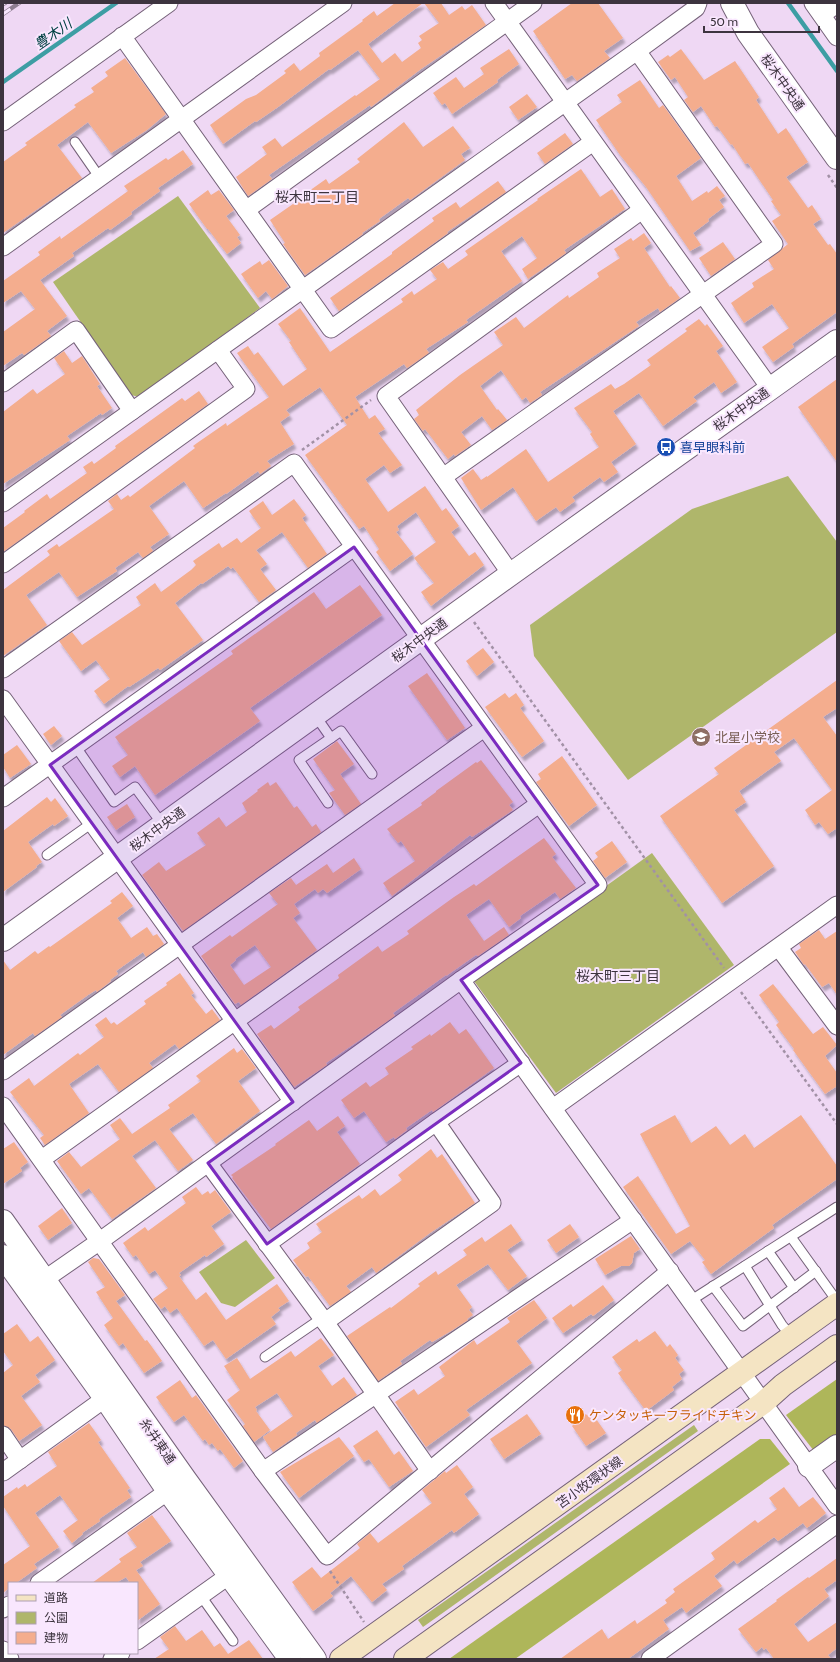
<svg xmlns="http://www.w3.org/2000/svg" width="840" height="1662" font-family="Cabin,'Noto Sans JP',sans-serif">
<defs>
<filter id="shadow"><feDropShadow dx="2.5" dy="4.5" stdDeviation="1" flood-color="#0004"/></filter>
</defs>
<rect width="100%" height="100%" fill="#efd8f4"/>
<g fill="#afb66b">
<path d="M178,196l82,112 -121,89 -8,-2 -78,-113z"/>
<path d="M788,476l49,66v90l-209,148 -94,-124 -4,-31 162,-116z"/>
<path d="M652,853l82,112 -178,128 -82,-112z"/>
<path d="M246,1240l29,38 -40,29 -14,-4 -22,-31z"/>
<path d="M694,1425l4,6 -275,196 -5,-7z"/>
</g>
<g fill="#aeb65a">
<path d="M837,1379v56l-23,16 -28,-36z"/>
<path d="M760,1439h10l20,25 -275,195h-66z"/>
</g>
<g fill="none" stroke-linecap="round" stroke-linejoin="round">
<g stroke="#3d9ea4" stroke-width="4.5">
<path d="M788,3l49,68"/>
<path d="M3,82l113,-79"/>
</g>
</g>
<g fill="#f4ad8e" fill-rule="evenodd" filter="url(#shadow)">
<path d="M395,3h28l-55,41 14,19 13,-10 7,9 19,-14 -3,-5 4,-3 -3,-4 20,-13 -15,-20h17l8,12 13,-9 3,4 7,-5 14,20 -65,44 -50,38 -1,-2 -101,70 3,4 -24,17 -12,-19 31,-23 -5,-7 13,-9 7,9 73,-52 1,1 24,-17 -22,-29 -28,20 -1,-1 -51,38 -22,15 -1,-1 -32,23 -13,-19 36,-26 10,-4 30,-22 -2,-2 10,-8 6,8 20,-15 -1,-3 44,-32 -1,-1 12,-9 3,5z"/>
<path d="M572,3h26l25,35 -19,13 6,7 -33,23 -5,-6 -7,4 -32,-48z"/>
<path d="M509,49l10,15 -22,16 1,2 -46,32 -7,-11 -3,2 -9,-12 23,-16 8,11 20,-14 -4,-6z"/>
<path d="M681,49l23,31 31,-19 24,36 -3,3 22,34 8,-6 22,34 -22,15 22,31 4,-3 9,14 -8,5 15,21 2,-1 7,10v58l-45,32 2,3 -21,15 -11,-15 27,-19 -17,-24 -28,19 -13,-20 23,-16 -2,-4 22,-14 -6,-9 20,-16 -16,-23 9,-6 -10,-14 2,-1 -25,-37 -3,1 -13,-20 -1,1 -14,-19 -2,1 -14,-21 -8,6 -9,-12 4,-3 -13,-20 -4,3 -13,-18 10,-7 2,2z"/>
<path d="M125,58l41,56 -19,16 -36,23 -23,-31 -31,23 25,33 -79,55v-71l24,-17 -2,-2 51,-36 -2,-2 20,-13 -3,-4 17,-12 -3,-4z"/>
<path d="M640,80l19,28 4,-3 38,53 -25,18 16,25 15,-10 1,2 9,-7 8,10 -6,4 5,7 -16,12 1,2 -16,12 8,12 -11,6 -44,-64 -26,-32 -24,-35 26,-18 -5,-7z"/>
<path d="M527,94l10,13 -19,13 -9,-13z"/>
<path d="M404,122l19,25 30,-21 17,22 -9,6 4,6 -55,40 -2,-2 -29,21 1,2 -18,12 1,1 -58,41 -22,-31 2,-1 -15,-23 33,-23 -1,-1 24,-17 3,5 31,-22 -3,-3z"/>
<path d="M565,133l8,11 -28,20 -8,-11z"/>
<path d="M183,150l10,14 -35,24 2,3 -29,21 1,2 -22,16 -2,-2 -36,25 2,3 -34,24 27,36 -20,15 4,5 -27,19 -2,-2 -19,13v-34l32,-23 -14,-18 -18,12v-22l37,-26 -2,-3 22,-16 1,3 67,-48 -4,-5 42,-28 2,2z"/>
<path d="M581,169l19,28 12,-8 13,20 -61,41 2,3 -38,26 -6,-10 15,-11 -15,-22 -21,15 21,30 -56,39 2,2 -42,27 3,4 -22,15 -3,-4 -49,33 14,22 6,-4 10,14 -7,4 24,32 -12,8 -6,-8 -19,14 23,33 37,-26 17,25 4,-3 13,18 -8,6 18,24 6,-4 9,13 -53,41 -10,-14 13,-9 -20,-25 22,-16 -20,-30 -19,14 2,4 -3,2 17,22 -23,17 -14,-19 3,-3 -15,-23 -5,3 -54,-74 42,-30 -27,-38 -34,23 4,5 -10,7 14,22 -27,17 4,5 -11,8 -2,-3 -32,23v-1l-23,15 -19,-27 -35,25 20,28 -19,13 3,4 -10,7 -5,-6 -23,16 2,3 -40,26 -18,-25 -33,23 21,30 -44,31v-66l47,-35 -3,-4 10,-7 2,3 55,-38 -6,-8 9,-7 4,6 7,-5 2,2 65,-49 -2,-2 4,-3 29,-20 1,3 42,-29 -32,-44 11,-7 6,9 4,-3 25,34 24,-17 -18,-27 2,-1 -13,-17 22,-16 30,44 73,-50 -2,-3 11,-8 2,4 23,-16 -7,-9 13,-8 5,7 20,-14 -3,-4 73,-51 -1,-1z"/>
<path d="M498,181l8,11 -59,40 1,1 -109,78 -9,-13 62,-44v-2l42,-31 -2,-3 24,-16 4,6z"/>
<path d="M208,190l3,5 8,-5 15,20 -8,6 14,19 -3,2 4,6 -14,11 -19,-25h-1l-18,-25z"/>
<path d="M644,233l7,10 -7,5 26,39 1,-1 9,12 -20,14 -2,-4 -22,14 3,4 -99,66 2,3 -12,8 -4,-6 -4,3 -21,-30 -21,16 17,24 1,-1 9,11 -15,10 -10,-14 -21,16 10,13 -16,11 -1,-2 -6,5 -23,-30 -2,2 -9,-12 5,-4 -3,-5 44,-35 43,-30 -9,-13 22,-15 8,11 44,-33 1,3 30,-21 -2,-4 23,-15 -6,-9 17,-11 2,3z"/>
<path d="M723,242l12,17 -24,17 -12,-18z"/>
<path d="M269,260l19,26 -16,13 -6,-8 -8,7 -17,-24 19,-13 2,4z"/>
<path d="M699,319l6,7 2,-2 16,22 -7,5 21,31 -16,11 -7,-11 -21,15 4,4 -34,25 -24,-33 -26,18 23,33 -25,18 7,10 -14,10 -4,-5 -28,20 3,4 -15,11 -4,-5 -20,14 -23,-34 -32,23 -20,-32 12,-9 8,11 6,-4v1l39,-28 22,33 51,-35 -9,-13 2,-2 -18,-24 37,-24 4,5 9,-5 27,-19 -4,-5 40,-29 -2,-2z"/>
<path d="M64,351l8,12 10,-7 18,28 -3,2 15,22 -10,7 -1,-2 -34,23 3,4 -67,44v-72l30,-23 4,5 28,-20 -11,-16z"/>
<path d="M837,379v83l-39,-55z"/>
<path d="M199,391l9,13 -205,148v-24l22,-16 -1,-1 23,-17 3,5 37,-26 -4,-6 9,-6 2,3 22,-16 -1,-2 67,-48 3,3z"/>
<path d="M294,499l12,16 -4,3 25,36 -19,14 -26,-36 -26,18 11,14 -7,5 16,21 -17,12 -26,-35 -2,2 -3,-3 -26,18 -1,-1 -26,20 28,37 -43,30 -2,-2 -29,19 -1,-1 -24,18 -10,-13 16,-12 -14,-19 -15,11 -22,-30 13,-9 10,13 59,-40 -5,-8 19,-14 6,9 30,-22 5,-5 -3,-4 26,-18 3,5 15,-10 4,5 20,-15 -12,-17 14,-10 9,14z"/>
<path d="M360,585l22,30 -132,93 10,13 -105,74 -20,-29 -15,11 -8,-11 16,-11 -13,-18 118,-83 -2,-3 83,-59 12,17z"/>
<path d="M483,648l11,14 -17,14 -11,-15z"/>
<path d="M427,673l38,55 -18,12 -39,-54z"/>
<path d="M837,680v28l-14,9 14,19v92l-9,6 -9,-12 -4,3 -10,-15 27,-20 -38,-52 -20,14 7,9 -42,30 7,11 -12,8 40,56 -52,37 -62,-87 59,-42 -5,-6z"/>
<path d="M505,693l4,5 7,-5 8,12 -4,3 24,33 -22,16 -37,-50z"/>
<path d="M54,726l8,10 -11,9 -8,-11z"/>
<path d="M337,741l17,23 -14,10 21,30 -16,11 -16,-22 6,-3 -22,-31z"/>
<path d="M17,745l14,19 -21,14 -7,-11v-12z"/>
<path d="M562,756l35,49 -28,21 -33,-44 5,-3 -3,-5z"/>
<path d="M481,760l32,42 -4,3 4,5 -41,27 -2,-2 -78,61 -9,-13 32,-22 -14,-20 -3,2 -11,-14 35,-24 -1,-2 15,-11v-1l40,-29 1,1z"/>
<path d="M268,782l2,4 6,-4 18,26 3,-2 15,21 4,-3 5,8 -138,99 -41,-56 17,-13 7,9 40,-26 -9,-12 22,-16 7,10 21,-15 -5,-9 16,-12 -1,-1z"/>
<path d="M47,797l4,5 4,-4 13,18 -14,10 -1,-2 -25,18 14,20 -6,4 1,1 -34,25v-61z"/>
<path d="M127,804l8,13 -19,13 -9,-13z"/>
<path d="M544,838l12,16 -4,3 24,31 -16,11 -5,-7 -35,24 1,2 -12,9 -20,-28 -23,16 18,26 20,-14 5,8 -31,21 -2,-1 -30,21v-1l-53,38 2,3 -69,47 1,2 -33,22 -37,-53 14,-9 3,4 26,-19 -2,-3 41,-29 -1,-3 40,-29 4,6 27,-18 -2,-3 47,-34 20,-13 2,2z"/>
<path d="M612,841l15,21 -22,16 -12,-17 5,-4 -3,-4z"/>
<path d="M354,858l7,11 -34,24 -4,-4 -5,4 -3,-4 -21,15 6,9 -7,5 24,32 -76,55 -2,-3 -4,2 -34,-48 29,-21 2,2 46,-33 -9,-11 22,-15 5,7 31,-21 6,9zM255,945l16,22 -27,18 -14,-20 6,-5 -1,-1z"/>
<path d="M122,892l11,14 -16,12 14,20 16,-11 6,9 4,-2 7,10 -18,13 -3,-5 -27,19 2,3 -8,6 1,1 -14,11 -1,-2 -8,5 -28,20 2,2 -27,19 -2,-3 -30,22v-95l7,10 25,-19 3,3 11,-8 1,1 62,-44 -2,-2z"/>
<path d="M819,930l6,9 12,-8v64l-8,-12 -7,4 -17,-23 -1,1 -9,-13 6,-4 -2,-4z"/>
<path d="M180,973l14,20 -3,2 15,19 6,-5 8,11 -41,29 -4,-5 -26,19 4,5 -34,24 -21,-28 -29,20 20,29 -44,32 -5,-7 4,-3 -34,-43 19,-14 5,8 44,-33 2,2 24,-18 -9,-12 11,-8 5,7 3,-2 3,3 29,-21 -2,-3 23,-16 -1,-2z"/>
<path d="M773,984l40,50 10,-7 14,18 -12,11 12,17v13l-12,8 -32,-44 1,-1 -18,-24 3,-3 -20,-27z"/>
<path d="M450,1022l9,12 7,-5 28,39 -61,44 -1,-2 -26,18 1,2 -12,9 -1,-2 -8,5 -22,-31 -10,7 -13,-18 25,-18 4,5 19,-13 -4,-6 28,-19 -2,-2 19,-13 1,2z"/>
<path d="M234,1048l3,5 5,-4 14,19 -18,13 22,30 -44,33 -23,-31 -24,16 24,31 -15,11 -23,-31 -23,16 24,32 -44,31 -23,-31 -8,6 -24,-33 12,-9 12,15 39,-28 -10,-14 10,-7 12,16 38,-26 -2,-3 33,-24 -5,-5z"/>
<path d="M675,1115l16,28 25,-17 14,19 15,-11 9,14 47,-33 36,51v13l-65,46 2,3 -63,46 -9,-12 3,-2 -15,-19 -19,13 -48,-67 15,-11 38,58 14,-8 -50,-92z"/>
<path d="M338,1116l7,10 -8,6 23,32 -89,65 -39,-51 1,-1 -2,-2 45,-30 -1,-1 34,-24 8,11z"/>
<path d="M14,1142l14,20 -8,6 2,3 -19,13v-35z"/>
<path d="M431,1149l6,9 5,-4 33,49 -45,30 -54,40 -4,-6 -26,19 5,6 -21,14 -22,-30 -2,1 -13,-17 17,-12 -3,-5 15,-11 -6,-8 43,-29 3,4 13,-10 5,7 22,-16 -4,-5z"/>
<path d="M196,1187l6,8 6,-4 2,3 5,-4 16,22 -20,14 13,18 -18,13 -1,-2 -26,18 2,2 -2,1 17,24 10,-8 20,28 51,-36 12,17 -11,7 2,2 -9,7 5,7 -50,35 -13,-19 -9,6 -27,-38 -7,5 -5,-7 -4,3 -8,-10 15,-11 -13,-18 -6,4 -13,-19 -3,2 -10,-14 22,-16 3,4 38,-28 -4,-6z"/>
<path d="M62,1208l10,15 -24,17 -10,-14z"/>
<path d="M511,1224l11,16 -15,10 20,26 -19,14 -20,-26 -32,21 16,22 -3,3 4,5 -6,4 1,1 -17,11 -19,11 -2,-2 -30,21 2,3 -24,17 -31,-45 43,-29 1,1 29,-22 -2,-2 18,-13 2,4 29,-20 -4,-5 19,-13 3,5z"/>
<path d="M570,1224l9,13 -23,16 -9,-13z"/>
<path d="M631,1236l9,13 -6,4 -2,10 -3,3h-8l-16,9 -10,-16z"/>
<path d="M93,1258l6,1 21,29 5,7 -9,6 29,40 2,-1 15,21 -18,12 -21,-30 -4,3 -15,-21 9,-7 -17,-26 9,-5 -17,-25z"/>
<path d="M603,1285l11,15 -21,16 -2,-2 -28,19 -11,-15 19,-14 2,3z"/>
<path d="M534,1300l13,18 -31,23 16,22 -66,47 4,5 -44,32 -31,-45 19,-13 4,6 27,-19 -6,-9 35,-27 3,5 33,-23 -3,-4z"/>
<path d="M17,1324l13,18 8,-6 17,24 -20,15 5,7 -19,14 21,29 -23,16 -8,-12 -8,-4v-52l10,-8 -10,-14v-17z"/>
<path d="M655,1331l12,16 3,-3 8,11 -3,3 9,12 -5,4 3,5 -10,8 2,3 -28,21 -28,-38 4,-3 -10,-13 25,-18 2,3z"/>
<path d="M321,1338l13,17 -16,11 14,20 12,-9 13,18 -40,28 -2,-3 -19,13 1,2 -24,17 -10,-15 30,-21 -16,-23 -22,14 2,3 -1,1 14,19 -16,12 -11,-16 2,-2 -18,-24 13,-10 -16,-24 13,-8 13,21 41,-28 4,6z"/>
<path d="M180,1380l12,18 4,-3 47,66 -9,7 -14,-19 -2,2 -6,-8 -3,2 -4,-6 -2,2 -19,-26 -10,7 -18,-25z"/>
<path d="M591,1412l15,21 -20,13 -14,-20 2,-2v-7l6,-4 8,2z"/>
<path d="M527,1414l14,20 -37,25 -14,-20z"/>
<path d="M89,1423l12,17 -3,2 32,46 -3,2 4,7 -32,22 1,2 -18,12 1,1 -11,9 -9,-12 15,-11 -18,-25 -25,18 24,34 -25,17 3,4 -21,15h-7v5l-6,5v-28l27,-19 -27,-40v-9l14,-10 1,2 7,-5 2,3 30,-21 -9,-14z"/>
<path d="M377,1430l17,25 5,-4 14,20 -24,16 -20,-28 -5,3 -11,-16z"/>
<path d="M339,1437l15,19 -55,42 -19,-26z"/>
<path d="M457,1465l16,22 -9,7 15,20 -25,19 -2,-3 -50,36 2,3 -22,15 5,6 -15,12 -21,-26 -21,17 3,3 -20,15 -21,-29 20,-15 9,11 39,-30 -3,-4 13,-11 8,10 54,-40 -10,-13 23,-19 1,2z"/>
<path d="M784,1487l15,20 14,-10 13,16 -19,15 -4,-5 -25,18 -4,-4 -37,27 -3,-4 -20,16 8,10 -36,27 -4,-6 -19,13 6,9 -41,30h-68l42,-30 6,10 27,-19 2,4 30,-21 -2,-3 10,-8 -2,-3 42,-30 -4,-6 44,-33 3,3 19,-14 -8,-11z"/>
<path d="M152,1515l19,26 -31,21 3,4 -7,4 24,34 -23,17v-38h-7l-4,-6 -10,6h-24l29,-21 -2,-3 18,-12 -10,-14z"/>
<path d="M837,1558v22l-13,9 5,7 -35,28 14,18 29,-20v26l-9,7 3,4h-57l-8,-11 -2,2 -2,-3 -6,5 -18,-23 39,-28 -1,-1 32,-23 1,1z"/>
<path d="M175,1626l11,15 16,-11 12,17 6,-4 8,11 21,-14 14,19h-109l15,-10 -9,-12z"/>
</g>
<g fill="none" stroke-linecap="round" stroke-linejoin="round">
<g stroke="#756279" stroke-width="11">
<g id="service">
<path d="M75,142l25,36"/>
<path d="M315,715l16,23 10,-7 31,43"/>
<path d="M76,747l38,55 21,-15 28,38"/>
<path d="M328,803l-29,-43 32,-22"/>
<path d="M47,855l45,-32"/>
<path d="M791,1237l46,64"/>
<path d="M768,1251l26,37"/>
<path d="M745,1266l37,59 10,12"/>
<path d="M713,1286l30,40 73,-55"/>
<path d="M690,1301l147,-94"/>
<path d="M265,1357l57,-39"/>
<path d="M201,1596l32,45"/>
</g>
</g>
<g stroke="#756279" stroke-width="19">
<g id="minor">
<path d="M494,3l276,385"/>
<path d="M813,3l24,34"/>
<path d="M822,15l15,-11"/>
<path d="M122,36l209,293 262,-187"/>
<path d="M3,122l166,-119"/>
<path d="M246,210l287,-207"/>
<path d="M3,247l340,-244"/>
<path d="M3,383l73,-53 56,81"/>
<path d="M443,477l331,-233 -137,-193"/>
<path d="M3,503l634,-452 59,-43 2,-5"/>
<path d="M3,564l243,-175 -28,-39"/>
<path d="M511,574l-125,-178 256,-186"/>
<path d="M3,669l291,-206 304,422 -137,95 -361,261 -65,45"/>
<path d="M3,699l290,403"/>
<path d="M3,798l351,-251"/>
<path d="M779,948l58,78"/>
<path d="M461,980l376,526"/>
<path d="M3,1071l481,-343"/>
<path d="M3,1106l260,365 64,85 343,-285"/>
<path d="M553,1108l284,-203"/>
<path d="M42,1159l497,-355"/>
<path d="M208,1163l117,159 105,149"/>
<path d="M267,1244l169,-122 85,-59"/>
<path d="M325,1322l167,-119 -56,-81"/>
<path d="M3,1435l17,25"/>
<path d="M263,1471l370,-251"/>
<path d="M3,1472l111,-80"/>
<path d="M39,1583l139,-99"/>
<path d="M3,1609l6,-4"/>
<path d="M137,1641l101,-72"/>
<path d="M3,1650l7,9"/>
<path d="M112,1659l9,-6"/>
<path d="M650,1659l187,-135"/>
</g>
</g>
<g stroke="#756279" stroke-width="24">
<g id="tertiary">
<path d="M732,3l16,30 89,125"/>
<path d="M3,940l508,-366 326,-233"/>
<path d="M3,1221l182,258 130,180"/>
<path d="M3,1256l102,142 63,93 122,168"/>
<path d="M809,1466l28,-20"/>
</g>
</g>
<g stroke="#756279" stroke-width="24">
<g id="secondary">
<path d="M341,1659l496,-355"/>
<path d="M405,1659l358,-256 20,-18 54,-39"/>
</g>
</g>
<g stroke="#a291a6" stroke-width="2.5" stroke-dasharray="3 3" stroke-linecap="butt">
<path d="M828,175l9,13"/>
<path d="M302,450l69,-50"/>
<path d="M474,622l250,346"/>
<path d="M741,992l96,132"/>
<path d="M330,1571l34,51"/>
</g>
<use href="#service" stroke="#fff" stroke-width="9"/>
<use href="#minor" stroke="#fff" stroke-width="17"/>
<use href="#tertiary" stroke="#fff" stroke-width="22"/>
<use href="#secondary" stroke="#f4e4c3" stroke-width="22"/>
<g stroke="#8e7e91" stroke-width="4.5">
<g id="rail">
<path d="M3,4l2,-1"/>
<path d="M3,14l16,-11"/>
</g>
</g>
<use href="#rail" stroke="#f9e7fe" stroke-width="3" stroke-dasharray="9" stroke-linecap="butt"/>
</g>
<path fill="#7b2cbf" fill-opacity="0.2" stroke="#7b2cbf" stroke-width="3" stroke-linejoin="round" d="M354,547l244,338 -137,95 60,83 -254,181 -59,-81 85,-61 -243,-337z"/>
<defs>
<g id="bus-disc" transform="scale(1)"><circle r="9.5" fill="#1a4fb4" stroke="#f9e7fe"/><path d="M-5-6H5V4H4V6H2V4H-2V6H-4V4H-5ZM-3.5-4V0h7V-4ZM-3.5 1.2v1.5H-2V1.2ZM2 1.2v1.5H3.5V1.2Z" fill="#fff"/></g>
<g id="school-disc" transform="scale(1)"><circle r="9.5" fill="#8d6e63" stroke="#f9e7fe"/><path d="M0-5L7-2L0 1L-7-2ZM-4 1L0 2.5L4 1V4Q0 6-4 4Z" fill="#fff"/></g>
<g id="restaurant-disc" transform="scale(1)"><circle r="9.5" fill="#e8710a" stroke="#f9e7fe"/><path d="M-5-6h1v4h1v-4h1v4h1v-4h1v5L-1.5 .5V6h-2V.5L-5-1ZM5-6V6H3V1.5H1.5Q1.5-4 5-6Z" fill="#fff"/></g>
</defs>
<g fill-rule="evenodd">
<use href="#bus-disc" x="666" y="447"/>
<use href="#school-disc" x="701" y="737"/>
<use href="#restaurant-disc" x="575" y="1415"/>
</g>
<g text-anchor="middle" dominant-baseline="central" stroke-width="4" stroke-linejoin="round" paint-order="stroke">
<g font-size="13" fill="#3d343f" stroke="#f9e7fe">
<text transform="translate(783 82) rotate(55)">桜木中央通</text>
<text transform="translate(741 409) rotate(-35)">桜木中央通</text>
<text transform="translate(419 640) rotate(-36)">桜木中央通</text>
<text transform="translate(157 829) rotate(-36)">桜木中央通</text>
<text transform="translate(158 1441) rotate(55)">糸井東通</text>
<text transform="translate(589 1482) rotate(-36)">苫小牧環状線</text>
</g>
<g font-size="13" fill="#164399" stroke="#f9e7fe" text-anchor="start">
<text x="680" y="447">喜早眼科前</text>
</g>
<g font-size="13" fill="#785e54" stroke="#f9e7fe" text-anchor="start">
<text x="715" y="737">北星小学校</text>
</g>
<g font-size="13" fill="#c56008" stroke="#f9e7fe" text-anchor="start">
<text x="589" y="1415">ケンタッキーフライドチキン</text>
</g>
<g font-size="14" font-style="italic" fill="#004042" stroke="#f9e7fe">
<text transform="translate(53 34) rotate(-35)">豊木川</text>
</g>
<g font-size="14" fill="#3d343f" stroke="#f9e7fe">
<text x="317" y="197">桜木町二丁目</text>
<text x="618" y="976">桜木町三丁目</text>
</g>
</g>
<rect width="840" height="1662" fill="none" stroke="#3d343f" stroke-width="8"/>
<rect x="8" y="1582" width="130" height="72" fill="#f9e7fe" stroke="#ae9fb2"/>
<rect x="16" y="1595" width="20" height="6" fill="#f4e4c3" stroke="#ae9fb2"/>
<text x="44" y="1602" font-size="12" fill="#3d343f">道路</text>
<rect x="16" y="1612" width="20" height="12" fill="#afb66b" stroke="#ae9fb2"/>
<text x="44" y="1622" font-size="12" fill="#3d343f">公園</text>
<rect x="16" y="1632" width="20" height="12" fill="#f4ad8e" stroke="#ae9fb2"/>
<text x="44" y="1642" font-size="12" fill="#3d343f">建物</text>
<path d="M704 26v6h115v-6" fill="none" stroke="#3d343f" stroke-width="2"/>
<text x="710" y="26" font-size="12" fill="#3d343f" stroke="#f9e7fe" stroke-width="3" paint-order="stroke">50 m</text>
</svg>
